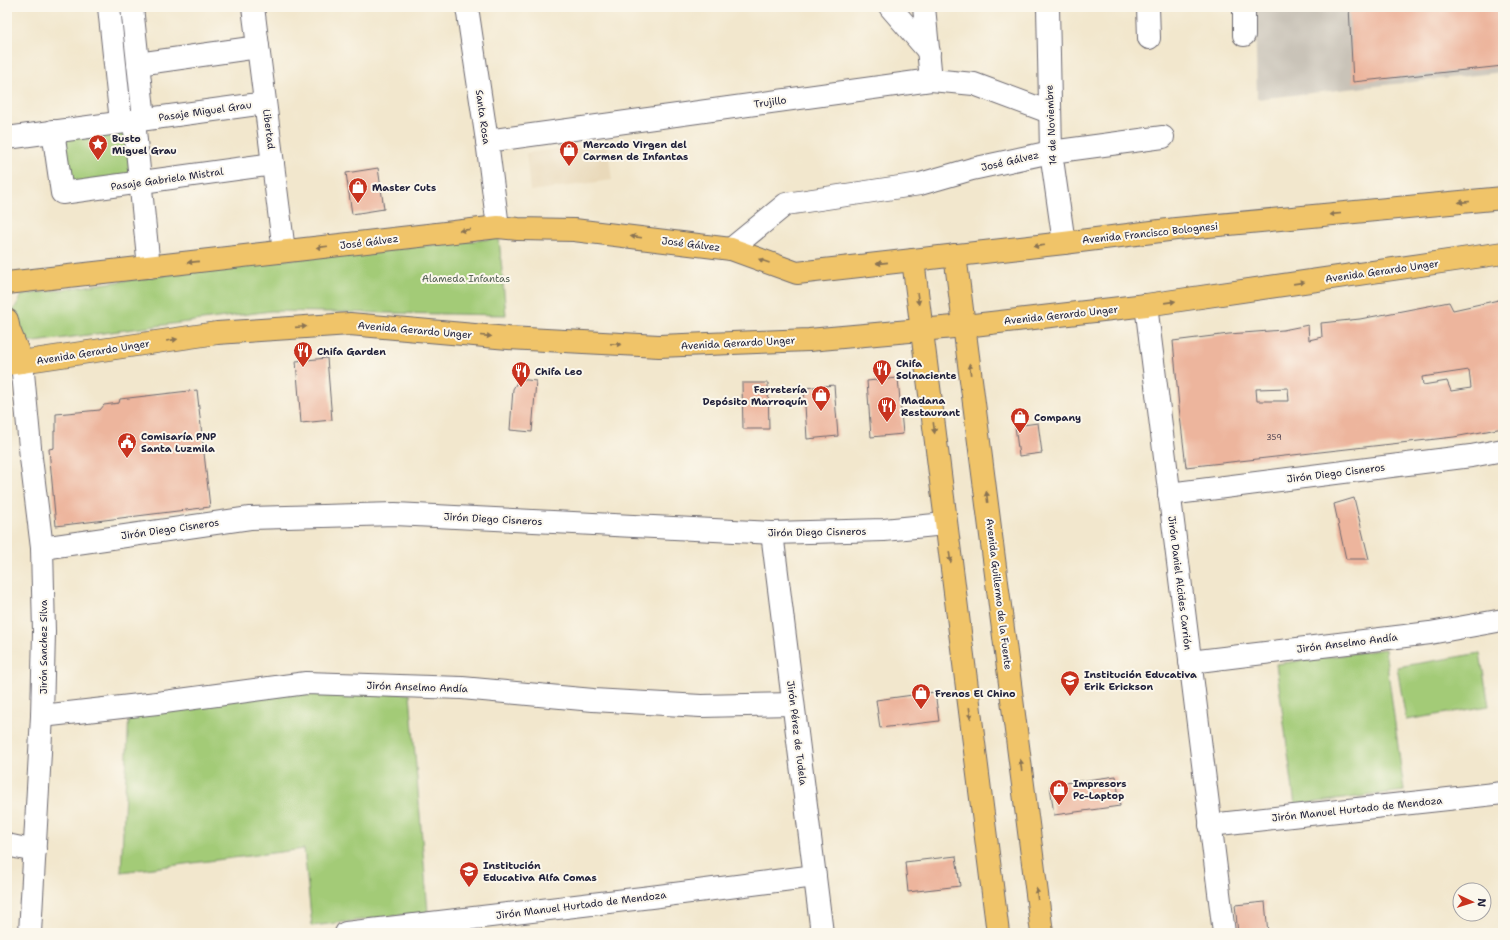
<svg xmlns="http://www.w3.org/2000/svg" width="1510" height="940" font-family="'Shantell Sans',sans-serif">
<rect width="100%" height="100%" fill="#fbf7ec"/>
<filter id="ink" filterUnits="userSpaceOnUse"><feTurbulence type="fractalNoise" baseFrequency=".025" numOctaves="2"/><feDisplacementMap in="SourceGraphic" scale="8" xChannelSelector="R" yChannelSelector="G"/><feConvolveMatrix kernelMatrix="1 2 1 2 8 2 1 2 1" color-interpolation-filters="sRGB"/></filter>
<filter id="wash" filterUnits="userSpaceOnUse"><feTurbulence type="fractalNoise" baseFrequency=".012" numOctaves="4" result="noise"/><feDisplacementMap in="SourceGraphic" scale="16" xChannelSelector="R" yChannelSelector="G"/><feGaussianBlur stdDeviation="0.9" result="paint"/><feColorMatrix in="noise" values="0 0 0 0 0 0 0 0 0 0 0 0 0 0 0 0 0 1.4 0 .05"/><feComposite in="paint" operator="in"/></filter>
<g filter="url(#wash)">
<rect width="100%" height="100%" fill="#f2e7cd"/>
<path fill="#e9d9ba" d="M607,143l5,37 -82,11 -4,-38z"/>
<path fill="#c9c3b8" d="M1255,7h248v65l-246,27z"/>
<g fill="#a3cb77" stroke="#627659">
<path d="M127,127l6,56 -71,10 -8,-56z"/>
<path d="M499,238l7,77 -235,-4 -244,32 -20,-21 15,-27 222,-31z"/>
<path d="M1385,649l19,142 -109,14 -19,-141z"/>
<path d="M1480,653l9,53 -83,14 -9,-53z"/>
<path d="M306,690l104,4 18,218 -116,14 -8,-77 -183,23 8,-158z"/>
</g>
<g id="blocks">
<g fill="#edb59d" fill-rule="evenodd">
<path d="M1349,7h154v59l-150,16z"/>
<path d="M378,168l6,41 -32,5 -6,-41z"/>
<path d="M1503,299v129l-49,9 -268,30 -7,-60 -6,-66 56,-7 54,-4 25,-5 1,15 13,-3 -1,-14 39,-4 89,-17 4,8zM1469,370l2,18 -20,3 -4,-10 -24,4 -1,-8zM1288,388l1,13h-32l-1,-12z"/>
<path d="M327,358l5,62 -31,3 -5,-62z"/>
<path d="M898,378l5,56 -32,3 -4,-56z"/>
<path d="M519,379l17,2 -4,51 -22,-2 3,-41z"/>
<path d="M742,383h26l1,46h-26z"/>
<path d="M834,385l4,51 -31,3 -3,-51z"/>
<path d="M197,390l13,117 -154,19 -7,-77 5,-1v-17h2v-17l44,-4 4,-5 15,-2 1,-4z"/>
<path d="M1038,423l4,30 -23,3 -4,-30z"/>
<path d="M1354,498l15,61h-23l-12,-55z"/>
<path d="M935,692l4,29 -59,7 -4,-28z"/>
<path d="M1116,776l4,30 -66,9 -4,-30z"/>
<path d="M956,856l4,30 -52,6 -3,-30z"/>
<path d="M1265,902l3,31h-30l-3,-28z"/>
</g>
</g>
</g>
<g filter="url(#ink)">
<use href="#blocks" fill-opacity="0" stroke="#6b676e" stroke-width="1"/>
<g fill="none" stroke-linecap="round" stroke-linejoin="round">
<g stroke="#6b676e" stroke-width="24">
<g id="minor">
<path d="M109,7l12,115"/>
<path d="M132,7l12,112"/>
<path d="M253,7l31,244"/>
<path d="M467,7l20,134 11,86"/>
<path d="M890,7l39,45"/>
<path d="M924,7l7,73"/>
<path d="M1048,7l3,145 13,91"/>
<path d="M1148,7l1,31"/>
<path d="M1244,7v28"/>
<path d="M138,64l120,-17"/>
<path d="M134,121l15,146"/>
<path d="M53,131l9,62 211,-29"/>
<path d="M7,138l258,-35"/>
<path d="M487,141l444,-61 43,4 75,28"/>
<path d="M731,249l55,-45 134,-20 52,-15 79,-17 112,-15"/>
<path d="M1146,305l78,628"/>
<path d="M22,362l9,96 11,90 2,84 -2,84 -12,217"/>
<path d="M1169,494l302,-38 32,-6"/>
<path d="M772,533l50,400"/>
<path d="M42,548l208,-30 145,-4 377,19 112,-3 61,-6"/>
<path d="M1190,662l240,-29 73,-13"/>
<path d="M42,716l115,-13 149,-20 156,5 131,12 108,6 92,-2"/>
<path d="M1210,825l293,-32"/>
<path d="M7,845l28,6"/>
<path d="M346,933l305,-36 164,-21"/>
</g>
</g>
<g stroke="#6b676e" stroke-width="24">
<g id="major">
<path d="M955,255l87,678"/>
<path d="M913,260l85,673"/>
<path d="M7,283l491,-56 20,2 56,1 157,19 66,24 267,-30 112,-14 327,-31"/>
<path d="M7,320l2,10 13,32"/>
<path d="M7,364l210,-31 133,-9 158,14 151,8 150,-6 156,-14 181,-21 357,-52"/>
</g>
</g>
<use href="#minor" stroke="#fff" stroke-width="22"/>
<use href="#major" stroke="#f0c469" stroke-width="22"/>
</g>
<defs><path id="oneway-solid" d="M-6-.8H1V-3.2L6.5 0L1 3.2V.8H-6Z"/></defs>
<g fill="#897352">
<use href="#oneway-solid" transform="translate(1464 202) rotate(175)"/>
<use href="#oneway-solid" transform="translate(1335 214) rotate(175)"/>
<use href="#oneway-solid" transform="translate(465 230) rotate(173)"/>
<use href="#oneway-solid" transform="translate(636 237) rotate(-173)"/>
<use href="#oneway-solid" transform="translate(1039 246) rotate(173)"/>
<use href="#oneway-solid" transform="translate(322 247) rotate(173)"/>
<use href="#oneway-solid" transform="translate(764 261) rotate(-160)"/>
<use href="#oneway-solid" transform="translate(193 262) rotate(174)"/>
<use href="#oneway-solid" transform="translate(882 263) rotate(174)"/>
<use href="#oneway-solid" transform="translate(1299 283) rotate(-8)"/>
<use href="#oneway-solid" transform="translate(918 299) rotate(82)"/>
<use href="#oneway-solid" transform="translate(1170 302) rotate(-8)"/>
<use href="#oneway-solid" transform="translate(301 327) rotate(-4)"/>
<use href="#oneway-solid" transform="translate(486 336) rotate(5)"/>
<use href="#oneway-solid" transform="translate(172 340) rotate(-9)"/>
<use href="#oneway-solid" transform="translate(616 344) rotate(3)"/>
<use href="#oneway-solid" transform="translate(970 369) rotate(-97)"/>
<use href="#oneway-solid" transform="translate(934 428) rotate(83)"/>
<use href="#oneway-solid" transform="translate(987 497) rotate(-97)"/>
<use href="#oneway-solid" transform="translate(950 557) rotate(82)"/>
<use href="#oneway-solid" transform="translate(970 713) rotate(83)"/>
<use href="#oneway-solid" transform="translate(1021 765) rotate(-97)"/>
<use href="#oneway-solid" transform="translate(1037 894) rotate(-97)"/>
</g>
</g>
<defs>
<g id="sight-pin" transform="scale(1)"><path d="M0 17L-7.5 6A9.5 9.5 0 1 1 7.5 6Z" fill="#c8321e" stroke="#fbf7ec"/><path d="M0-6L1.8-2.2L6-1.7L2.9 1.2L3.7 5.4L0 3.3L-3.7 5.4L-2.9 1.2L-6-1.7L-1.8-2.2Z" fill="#fff"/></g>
<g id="shop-pin" transform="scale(1)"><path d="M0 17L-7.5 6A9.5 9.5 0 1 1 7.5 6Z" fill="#c8321e" stroke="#fbf7ec"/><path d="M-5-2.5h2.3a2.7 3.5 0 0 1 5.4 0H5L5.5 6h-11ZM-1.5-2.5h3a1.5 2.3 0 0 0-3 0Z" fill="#fff"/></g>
<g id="restaurant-pin" transform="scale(1)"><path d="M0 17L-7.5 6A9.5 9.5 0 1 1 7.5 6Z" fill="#c8321e" stroke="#fbf7ec"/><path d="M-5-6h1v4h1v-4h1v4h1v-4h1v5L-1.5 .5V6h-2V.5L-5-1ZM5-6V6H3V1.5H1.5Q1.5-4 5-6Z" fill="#fff"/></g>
<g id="civic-pin" transform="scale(1)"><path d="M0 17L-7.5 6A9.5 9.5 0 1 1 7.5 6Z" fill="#c8321e" stroke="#fbf7ec"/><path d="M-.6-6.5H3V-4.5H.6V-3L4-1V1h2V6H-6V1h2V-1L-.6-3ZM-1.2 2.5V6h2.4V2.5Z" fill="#fff"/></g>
<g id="school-pin" transform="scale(1)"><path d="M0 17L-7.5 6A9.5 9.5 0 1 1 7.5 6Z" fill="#c8321e" stroke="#fbf7ec"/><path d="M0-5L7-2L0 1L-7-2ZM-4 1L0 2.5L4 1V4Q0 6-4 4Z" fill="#fff"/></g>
</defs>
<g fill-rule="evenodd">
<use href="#sight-pin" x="98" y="144"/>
<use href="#shop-pin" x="569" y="150"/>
<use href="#shop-pin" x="358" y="187"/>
<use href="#restaurant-pin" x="303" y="351"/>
<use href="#restaurant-pin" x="882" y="369"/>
<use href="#restaurant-pin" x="521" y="371"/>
<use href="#shop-pin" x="821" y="395"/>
<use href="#restaurant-pin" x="887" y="406"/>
<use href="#shop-pin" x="1020" y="417"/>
<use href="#civic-pin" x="127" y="442"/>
<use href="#school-pin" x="1070" y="680"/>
<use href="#shop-pin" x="921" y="693"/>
<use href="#shop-pin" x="1059" y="789"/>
<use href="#school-pin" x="469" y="871"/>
</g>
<g text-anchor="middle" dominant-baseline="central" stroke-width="4" stroke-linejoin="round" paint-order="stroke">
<g font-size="8" fill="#554754">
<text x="1274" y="437">359</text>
</g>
<g font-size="10" fill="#22223b" stroke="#fbf7ec">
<text transform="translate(770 102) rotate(-8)">Trujillo</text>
<text transform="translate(205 111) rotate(-8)">Pasaje Miguel Grau</text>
<text transform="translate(483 117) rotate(82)">Santa Rosa</text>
<text transform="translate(1051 125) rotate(-93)">14 de Noviembre</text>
<text transform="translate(269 129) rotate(83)">Libertad</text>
<text transform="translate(1010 161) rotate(-13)">José Gálvez</text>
<text transform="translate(167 179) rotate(-8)">Pasaje Gabriela Mistral</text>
<text transform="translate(1150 233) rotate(-6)">Avenida Francisco Bolognesi</text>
<text transform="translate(369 242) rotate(-7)">José Gálvez</text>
<text transform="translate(691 244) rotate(7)">José Gálvez</text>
<text transform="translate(1382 271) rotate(-8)">Avenida Gerardo Unger</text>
<text transform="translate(1061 315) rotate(-6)">Avenida Gerardo Unger</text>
<text transform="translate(415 330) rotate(5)">Avenida Gerardo Unger</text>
<text transform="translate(738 343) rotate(-3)">Avenida Gerardo Unger</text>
<text transform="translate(93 352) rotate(-9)">Avenida Gerardo Unger</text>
<text transform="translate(1336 473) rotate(-7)">Jirón Diego Cisneros</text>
<text transform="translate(493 519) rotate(3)">Jirón Diego Cisneros</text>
<text transform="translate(170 529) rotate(-8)">Jirón Diego Cisneros</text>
<text transform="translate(817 532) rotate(-1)">Jirón Diego Cisneros</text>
<text transform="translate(1180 583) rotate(83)">Jirón Daniel Alcides Carrión</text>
<text transform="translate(999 594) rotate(83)">Avenida Guillermo de la Fuente</text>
<text transform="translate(1347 643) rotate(-7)">Jirón Anselmo Andía</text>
<text transform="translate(43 647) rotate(-90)">Jirón Sanchez Silva</text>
<text transform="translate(417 687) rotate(2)">Jirón Anselmo Andía</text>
<text transform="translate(797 733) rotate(83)">Jirón Pérez de Tudela</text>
<text transform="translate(1357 809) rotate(-6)">Jirón Manuel Hurtado de Mendoza</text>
<text transform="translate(581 905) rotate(-7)">Jirón Manuel Hurtado de Mendoza</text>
</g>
<g font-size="10" font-weight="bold" fill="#22223b" stroke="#fbf7ec" text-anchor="start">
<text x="112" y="138">Busto<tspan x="112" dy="12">Miguel Grau</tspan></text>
<text x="583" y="144">Mercado Virgen del<tspan x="583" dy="12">Carmen de Infantas</tspan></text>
<text x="372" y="187">Master Cuts</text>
<text x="317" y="351">Chifa Garden</text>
<text x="896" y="363">Chifa<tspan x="896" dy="12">Solnaciente</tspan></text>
<text x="535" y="371">Chifa Leo</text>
<text x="807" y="389" text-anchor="end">Ferretería<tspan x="807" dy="12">Depósito Marroquín</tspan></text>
<text x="901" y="400">Madana<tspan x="901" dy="12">Restaurant</tspan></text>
<text x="1034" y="417">Company</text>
<text x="141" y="436">Comisaría PNP<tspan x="141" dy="12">Santa Luzmila</tspan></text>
<text x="1084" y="674">Institución Educativa<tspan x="1084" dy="12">Erik Erickson</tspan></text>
<text x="935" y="693">Frenos El Chino</text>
<text x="1073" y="783">Impresors<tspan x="1073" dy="12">Pc-Laptop</tspan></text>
<text x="483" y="865">Institución<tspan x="483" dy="12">Educativa Alfa Comas</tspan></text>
</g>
<g font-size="10" fill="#4f5d50" stroke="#fbf7ec">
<text x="466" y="278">Alameda Infantas</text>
</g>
</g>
<rect width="1510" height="940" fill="none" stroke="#fbf7ec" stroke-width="24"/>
<g transform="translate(1472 902) rotate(94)"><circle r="19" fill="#fbf7ec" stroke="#a4a2a5"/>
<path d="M0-3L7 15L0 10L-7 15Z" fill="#c8321e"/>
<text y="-6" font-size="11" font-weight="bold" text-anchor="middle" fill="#22223b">N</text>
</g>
</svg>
